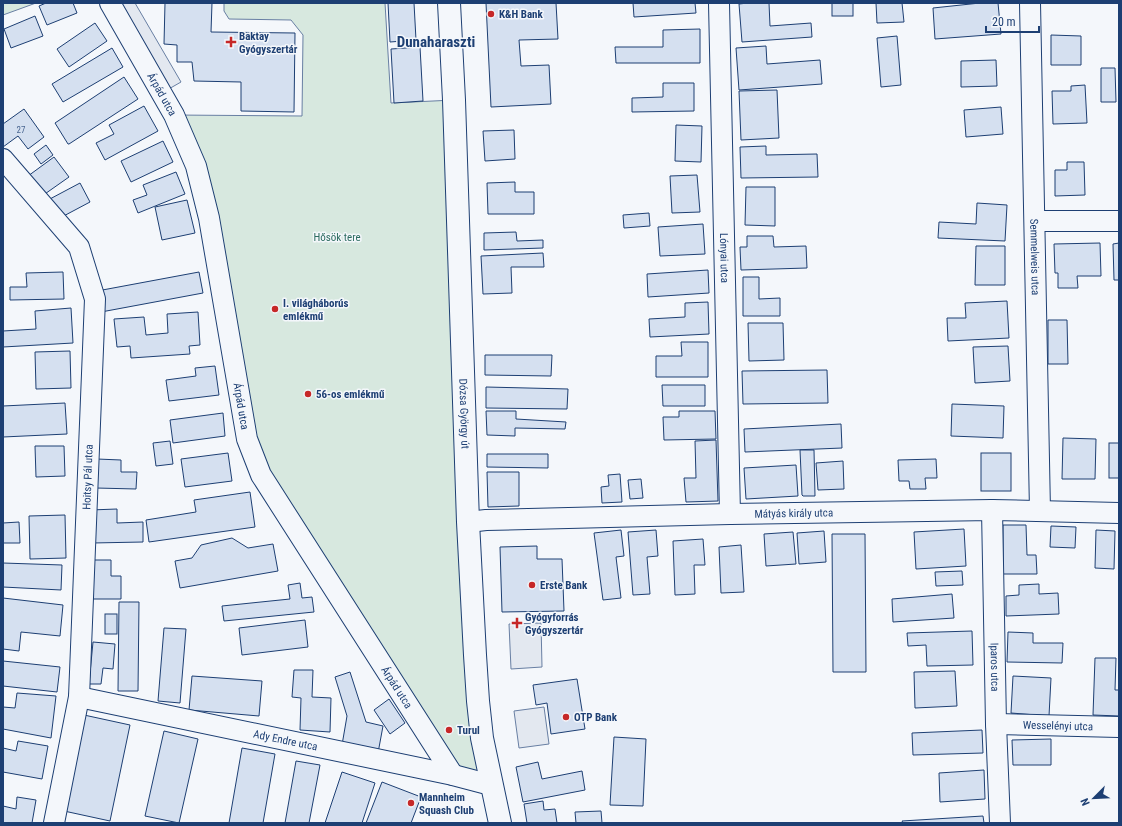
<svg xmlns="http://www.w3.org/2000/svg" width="1122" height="826" font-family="'Roboto Condensed',sans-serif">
<rect width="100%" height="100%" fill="#f4f7fb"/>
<g fill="#d7e8df" stroke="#687fa3">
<path d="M3,3h33l-33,12z"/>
<path d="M224,3h161l6,100 63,-3 37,685 -28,-7 -202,-303 -52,-257 -35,-103 128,1 1,-81 -12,-15 -62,-1 -5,-8z"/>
</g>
<g fill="#e3e8f0" stroke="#687fa3">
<path d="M116,3h19l46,79 -14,8z"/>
<path d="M541,623l1,44 -31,2 -2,-45z"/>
<path d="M544,707l5,37 -30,4 -5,-37z"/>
</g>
<g fill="#d5e0f0" stroke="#1d3f73">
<path d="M46,3h27l4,10 -30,12 -8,-19z"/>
<path d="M165,3h47l-1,29 84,1 -1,79 -53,-1v-29l-47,-1 -2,-19h-15v-17l-13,-1z"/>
<path d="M388,3h26l2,37 -26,2z"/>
<path d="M486,3h70l2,36 -39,1 2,26 28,-1 2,39 -60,3z"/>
<path d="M633,3h62l1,10 -62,4z"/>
<path d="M748,3h21l1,23 41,-3 1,14 -70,5 -3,-38z"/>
<rect x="832" y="3" width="21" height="13"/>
<path d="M876,3h26l2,19 -27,1z"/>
<path d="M980,3h18l3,31 -66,5 -2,-31z"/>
<path d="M35,16l8,20 -32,12 -7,-19z"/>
<path d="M95,23l12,18 -38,26 -12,-18z"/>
<path d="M700,29v34h-84l-1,-16h48v-17z"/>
<path d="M1051,35l30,1v29h-30z"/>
<path d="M897,36l4,49 -20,2 -4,-49z"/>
<path d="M766,46l1,18 53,-4 2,24 -83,6 -3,-42z"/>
<path d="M420,47l3,54 -29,2 -3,-54z"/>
<path d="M112,48l11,19 -60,35 -11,-18z"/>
<path d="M996,60l1,26 -36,1v-26z"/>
<path d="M1101,68h14l1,34h-15z"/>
<path d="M124,77l14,22 -69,45h-1l-13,-21z"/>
<path d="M663,83h31v28l-62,1v-14l31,-1z"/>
<path d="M1085,85l2,38 -34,1 -1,-33h19v-5z"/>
<path d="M777,90l2,48 -38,2 -2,-49z"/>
<path d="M144,106l14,25 -53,29 -9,-17 18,-9 -5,-9z"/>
<path d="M1001,107l2,27 -37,3 -2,-27z"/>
<path d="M24,109l20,28 -16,12 -10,-13 -15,11v-23z"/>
<path d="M676,125l26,1 -1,36 -26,-1z"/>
<path d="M514,130l1,29 -30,2 -2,-30z"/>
<path d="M163,141l10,21 -42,20 -10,-21z"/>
<path d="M46,145l7,10 -12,9 -7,-10z"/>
<path d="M766,146v9l51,-1 1,23 -77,1 -1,-31z"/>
<path d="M54,157l15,20 -27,19 -14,-20z"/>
<path d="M1067,162h17l1,33 -30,1v-26h12z"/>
<path d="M176,172l9,22 -47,19 -5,-13 14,-5 -4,-10z"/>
<path d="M697,175l3,37 -28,1 -2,-37z"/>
<path d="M515,182v10h19v22h-46l-1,-31z"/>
<path d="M80,183l10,19 -32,17 -10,-19z"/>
<path d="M746,187h29v39l-30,-1z"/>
<path d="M187,200l8,33 -33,7 -7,-33z"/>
<path d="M977,203l30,2 -2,36 -67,-3 1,-16 37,2z"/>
<path d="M649,213l1,13 -26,2 -1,-13z"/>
<path d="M703,224l2,30 -45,2 -2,-29z"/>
<path d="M516,232l1,9 26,-1v8l-59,2v-17z"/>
<path d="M747,236h26l1,11 32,-1 1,22 -66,2 -1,-23h7z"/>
<path d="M1100,243l1,33h-24l1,12h-20v-15h-3l-1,-29z"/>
<path d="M1119,243v37h-5l-1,-36z"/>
<path d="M976,246h29v39h-30z"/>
<path d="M543,253l1,14h-33l1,26 -29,1 -2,-38z"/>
<path d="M708,270l1,23 -61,4 -1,-23z"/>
<path d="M63,272l1,27 -54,1v-13h17l-1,-14z"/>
<path d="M199,272l4,21 -102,19 -4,-21z"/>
<path d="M743,277h16v22l21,-1v18h-37z"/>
<path d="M1007,301l2,37 -61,3 -1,-23h19l-1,-15z"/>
<path d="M708,302l1,32 -59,3 -1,-18 36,-2v-14z"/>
<path d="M71,308l2,35 -70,4v-16l33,-2 -1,-18z"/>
<path d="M198,312l2,33 -11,1 1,8 -59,4 -1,-12 -13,1 -3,-28 30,-2 2,18 22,-2 -1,-19z"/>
<path d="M1048,320h19l1,44h-20z"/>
<path d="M748,323h35l1,37 -35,1z"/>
<path d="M681,342h27v35h-52v-21h26z"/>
<path d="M1008,346l2,35 -35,2 -2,-36z"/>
<path d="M70,351l1,37 -35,1 -1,-37z"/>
<path d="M485,355h67l-1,21 -66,-1z"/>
<path d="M215,366l4,29 -50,6 -3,-21 30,-4 -1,-8z"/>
<path d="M827,370l1,33 -85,1 -1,-33z"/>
<path d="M662,385h43v21h-42z"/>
<path d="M486,387l82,2 -1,20 -81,-1z"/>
<path d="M65,403l2,31 -64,3v-31z"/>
<path d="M952,404l52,2 -1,32 -52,-2z"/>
<path d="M486,411h30v8l50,3 -1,7 -50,-1v8l-28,-1z"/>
<path d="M679,411h36l1,28 -52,1 -1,-23h16z"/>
<path d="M223,413l2,23 -52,7 -3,-23z"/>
<path d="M841,424l1,24 -97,4 -1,-23z"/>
<path d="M1063,438l33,1 -1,40h-33z"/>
<path d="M716,440l2,61 -32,1 -2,-24h12l-1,-37z"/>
<path d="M170,441l3,23 -17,2 -3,-23z"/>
<rect x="1109" y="443" width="10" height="35"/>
<path d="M35,446h29l1,30 -29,1z"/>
<path d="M800,450h14l1,46h-12l-1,-1z"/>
<path d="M228,453l4,28 -47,6 -4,-28z"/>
<rect x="981" y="453" width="30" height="38"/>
<path d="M487,454h61v14l-61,-1z"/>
<path d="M97,459l24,1v12h16l-1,17 -40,-1z"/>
<path d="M936,459l1,19h-12l1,11h-16l-1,-8h-10l-1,-21z"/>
<path d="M843,461l1,28 -26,1 -2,-27z"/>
<path d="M796,465l2,31 -52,3 -2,-31z"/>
<path d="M487,472h32v34l-31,1z"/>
<path d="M620,474l2,28 -20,1 -1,-16 8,-1 -1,-11z"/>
<path d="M641,479l2,19 -13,1 -2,-19z"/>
<path d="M250,492l5,35 -106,15 -3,-22 50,-8 -2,-12z"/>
<path d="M117,509v14l26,-1v20l-51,1 -2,-33z"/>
<path d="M65,515l1,43 -36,1 -1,-43z"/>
<path d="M19,522l1,21h-17v-20z"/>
<path d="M1003,525h23l1,30h9l1,19h-34z"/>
<path d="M1051,526l25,1 -1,21 -25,-1z"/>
<path d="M964,529l2,37 -50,3 -2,-37z"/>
<path d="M621,530l3,26 -8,1 5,41 -18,2 -9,-67z"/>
<path d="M656,530l2,26 -11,1 3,37 -17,1 -5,-63z"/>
<path d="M1096,530l19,1 -1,38 -19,-1z"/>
<path d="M824,531l2,31 -27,2 -2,-31z"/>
<path d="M793,532l3,32 -30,2 -2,-32z"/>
<path d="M832,534h33l1,138h-33z"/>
<path d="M232,538l16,10 25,-4 5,27 -98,17 -5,-27 17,-3 9,-13z"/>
<path d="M703,539l2,26h-11l1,29 -20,1 -2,-54z"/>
<path d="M741,545l3,47 -23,1 -2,-46z"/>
<path d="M537,546v13h25l2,52 -62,1 -2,-65z"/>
<path d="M91,560h20v16h10v23h-30z"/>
<path d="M3,563l59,2 -1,25 -58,-3z"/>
<path d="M962,571l1,14 -27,1 -1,-14z"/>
<path d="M300,583l2,15 10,-1 2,15 -90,9 -2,-15 68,-7 -2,-14z"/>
<path d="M1039,584v10l19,-1 1,21 -53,2v-20l13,-1v-10z"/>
<path d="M952,594l2,24 -61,4 -1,-23z"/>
<path d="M3,598l60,7 -3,31 -39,-4 -2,19 -16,-2z"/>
<path d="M119,602h20l-1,89h-20z"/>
<rect x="105" y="614" width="12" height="20"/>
<path d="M305,620l3,27 -66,8 -3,-27z"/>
<path d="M164,628l22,1 -6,74 -22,-2z"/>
<path d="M972,631l1,34 -46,1 -1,-21 -18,1 -1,-13z"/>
<path d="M1008,632l25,1v10h30l-1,20 -55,-1z"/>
<path d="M93,642l22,2 -2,25 -10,-1 -2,16h-12z"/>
<path d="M1095,658h21l-1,32h4v26l-26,-1z"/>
<path d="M3,661l57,6 -3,25 -54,-6z"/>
<path d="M294,670h19l-1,27 19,1 -1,34 -30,-2 1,-32 -9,-1z"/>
<path d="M955,671l2,35 -42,2 -1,-36z"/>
<path d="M350,672l16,50 17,4 -5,27 -36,-8 5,-29 -12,-39z"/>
<path d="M192,676l70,5 -3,35 -70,-6z"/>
<path d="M1013,676l38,2 -2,38 -38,-3z"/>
<path d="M577,679l8,50 -34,5 -4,-31 -11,2 -3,-20z"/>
<path d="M17,693l39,3 -5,42 -48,-9v-22l12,1z"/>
<path d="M389,699l16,24 -15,11 -16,-24z"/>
<path d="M84,715l46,10 -20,96 -46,-10z"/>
<path d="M982,730l1,23 -70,2 -1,-22z"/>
<path d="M164,731l34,8 -19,84 -34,-7z"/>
<path d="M614,737l32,2 -3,67 -33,-1z"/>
<path d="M1051,739v26h-38l-1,-25z"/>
<path d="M18,741l30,5 -6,33 -39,-7v-24l13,3z"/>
<path d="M242,748l33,6 -12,69h-34z"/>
<path d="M296,761l24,4 -11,58h-24z"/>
<path d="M538,762l4,17 40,-8 3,19 -62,12 -7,-35z"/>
<path d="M984,770l1,29 -45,3 -1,-29z"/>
<path d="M342,772l33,11 -13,40h-37z"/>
<path d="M382,782l39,15 -10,26h-45z"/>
<path d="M17,797l19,3 -4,23h-29v-17l13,3z"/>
<path d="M543,801l1,9 11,-1 2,14h-30l-3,-19z"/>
<path d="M601,811l1,12h-26l-1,-11z"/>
<path d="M983,816l1,7h-81l-1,-2z"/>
</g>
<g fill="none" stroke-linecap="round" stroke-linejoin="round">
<g stroke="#1d3f73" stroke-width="22">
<g id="minor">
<path id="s1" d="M110,3l64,112 22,51 13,52 38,221 14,36 192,300"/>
<path id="s2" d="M719,3l11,511"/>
<path id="s3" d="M1030,3l10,508"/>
<path d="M3,159l76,88 16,52 -16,398 -25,126"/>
<path d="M1035,221h84"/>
<path id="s4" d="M992,510l4,214 4,99"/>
<path id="s5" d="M468,522l18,-2 244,-6 262,-4 127,3"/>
<path id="s6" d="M79,697l374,78 38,10"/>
<path id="s7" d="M996,724l123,3"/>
</g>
</g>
<g stroke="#1d3f73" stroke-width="24">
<g id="major">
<path id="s8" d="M449,3l5,97 14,422 7,133 3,46 4,37 18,85"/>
</g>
</g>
<use href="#minor" stroke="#f4f7fb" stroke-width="20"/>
<use href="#major" stroke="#f4f7fb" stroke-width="22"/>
</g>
<g fill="#c62828" stroke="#f4f7fb" stroke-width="1.5">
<circle cx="491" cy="14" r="4"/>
<path d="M229 36h4v4h4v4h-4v4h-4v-4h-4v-4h4z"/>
<circle cx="275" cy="309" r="4"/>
<circle cx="308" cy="394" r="4"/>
<circle cx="532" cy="585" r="4"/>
<path d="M515 617h4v4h4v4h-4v4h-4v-4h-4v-4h4z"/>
<circle cx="566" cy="717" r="4"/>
<circle cx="449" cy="730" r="4"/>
<circle cx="411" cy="803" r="4"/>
</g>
<g text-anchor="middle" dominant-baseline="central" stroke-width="3" stroke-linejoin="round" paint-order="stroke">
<g font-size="9" fill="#4b6792">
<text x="21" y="130">27</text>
</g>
<g font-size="11" font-weight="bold" fill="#1d3f73" stroke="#f4f7fb" text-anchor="start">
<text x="499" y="14">K&amp;H Bank</text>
<text x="239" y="36">Baktay<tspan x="239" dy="13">Gyógyszertár</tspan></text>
<text x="283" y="303">I. világháborús<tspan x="283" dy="13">emlékmű</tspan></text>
<text x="316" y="394">56-os emlékmű</text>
<text x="540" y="585">Erste Bank</text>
<text x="525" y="617">Gyógyforrás<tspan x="525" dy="13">Gyógyszertár</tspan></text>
<text x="574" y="717">OTP Bank</text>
<text x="457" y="730">Turul</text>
<text x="419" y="797">Mannheim<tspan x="419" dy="13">Squash Club</tspan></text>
</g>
<g font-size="11" fill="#1d3f73" stroke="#f4f7fb">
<text stroke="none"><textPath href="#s1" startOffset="105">Árpád utca</textPath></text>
<text stroke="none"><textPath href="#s3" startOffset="254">Semmelweis utca</textPath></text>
<text stroke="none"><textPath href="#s2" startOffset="255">Lónyai utca</textPath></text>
<text stroke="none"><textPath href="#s1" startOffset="429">Árpád utca</textPath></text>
<text stroke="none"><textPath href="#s8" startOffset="411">Dózsa György út</textPath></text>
<text transform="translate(88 477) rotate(-88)">Hoitsy Pál utca</text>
<text stroke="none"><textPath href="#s5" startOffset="326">Mátyás király utca</textPath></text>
<text stroke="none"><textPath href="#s4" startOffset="157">Iparos utca</textPath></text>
<text stroke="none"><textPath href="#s1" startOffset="753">Árpád utca</textPath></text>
<text stroke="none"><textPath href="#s7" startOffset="62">Wesselényi utca</textPath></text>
<text stroke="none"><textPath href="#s6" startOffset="211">Ady Endre utca</textPath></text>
</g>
<g font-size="11" fill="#2c6c60" stroke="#f4f7fb">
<text x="337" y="237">Hősök tere</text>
</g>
<g font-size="15" font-weight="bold" fill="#1d3f73" stroke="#f4f7fb">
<text x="436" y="42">Dunaharaszti</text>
</g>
</g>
<rect width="1122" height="826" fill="none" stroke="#1d3f73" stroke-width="8"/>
<g transform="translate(1094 798) rotate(246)" stroke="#f4f7fb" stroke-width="3" paint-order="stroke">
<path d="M0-3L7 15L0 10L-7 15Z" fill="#1d3f73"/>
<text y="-6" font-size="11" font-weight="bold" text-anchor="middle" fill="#1d3f73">N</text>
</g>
<path d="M986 26v6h53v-6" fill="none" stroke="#1d3f73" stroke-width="2"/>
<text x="992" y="26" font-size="12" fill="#1d3f73" stroke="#f4f7fb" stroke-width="3" paint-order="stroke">20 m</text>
</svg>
